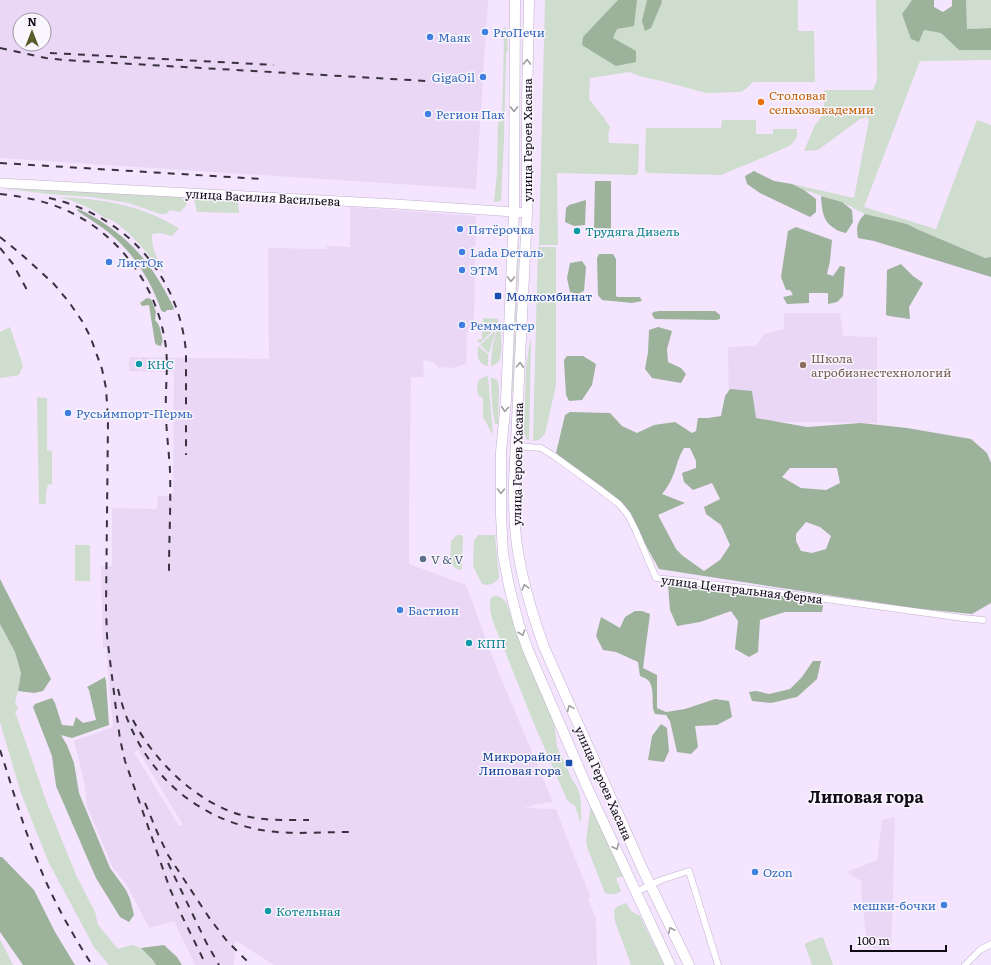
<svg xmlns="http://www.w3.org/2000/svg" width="991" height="965" font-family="Literata,serif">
<rect width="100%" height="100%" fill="#f4e4fe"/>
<g fill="#ead7f6" fill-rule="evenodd">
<path d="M0,0h488l-12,189 -476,-31zM20,20h24v24h-24z"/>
<path d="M350,207l126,9 -2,103 -7,14 -1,31 -14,4 -14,-1 -5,-5 -10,-2 1,17h-13l-2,131v56l57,21 30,81 57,136 -16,2 -13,4 32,1 9,24 26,65h-3l1,4 7,16 1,47h-323l-39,-25 -1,25h-39l-21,-44 -25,7 -23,-44 -13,-16 -26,-62 -3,-25 -10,-40 39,-14 -7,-79h-3l-2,-82h11v-58l45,1 1,-13h15l1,-124 -45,-1v-14l140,2 -1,-109 2,-2 56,1 1,-3 23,1zM138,750l45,75 -4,1 -45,-74z"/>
<path d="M784,313h56l3,23 34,1v86l-148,-2 -1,-74 27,-1 10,-12 19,-5z"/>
<path d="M895,817l-2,78 -2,58 -24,-7 -6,-58 1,-6 -15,-10 30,-12 5,-40z"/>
</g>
<g fill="#ceddcd">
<path d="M545,0h253v31h16l1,51h-62l-6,6 -6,4 -35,1 -40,-11 -27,-6 -9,-4 -40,6 -1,21 15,19 6,9 -2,8 1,8 30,1 -1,28 -1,2 -1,1 -79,-2 1,72h-19z"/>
<path d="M876,0h36l-10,14 10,25 7,3 5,-12 17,3 18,17h32v10l-71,1 -56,146 72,22 41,-109 14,5v132l-6,1 -66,-28 -12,-6 -42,-10 -23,-12 -38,-12 -12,-6 62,14 15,-78 -2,-3 -7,2 -42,31 -14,1 11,-26 9,-11v-24h49l4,-10z"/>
<path d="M966,0h25v28l-24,1z"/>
<path d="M504,27l2,1 2,22 -2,4 -2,86 -3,61 -7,1 3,-28 1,-52 4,-1 2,-79c-2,-5 -2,-10 0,-15z"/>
<path d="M722,120h34v14h17v-5h24v8l-6,8 -15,7 -55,23 -73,-2 -3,-3 1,-42h75z"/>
<path d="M6,189l66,1 48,3 27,3 13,-1 20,2 7,5 -1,4 -6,6 -10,-2 -4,4h-6l-31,-11 -38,-6 -42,-3z"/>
<path d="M59,197c45,2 81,8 120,31l-7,8 -11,-3 -9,1c-1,14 7,28 12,40 -10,-13 -42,-54 -59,-56 -14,-10 -29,-17 -46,-21z"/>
<path d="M198,198l40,3 1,12 -42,-1 -3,-13z"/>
<path d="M518,244l1,1 -6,147h-1z"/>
<path d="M538,247h18v138l-11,49 -6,6 -6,1z"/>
<path d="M483,318l15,1 -1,8 -17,16 -2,-1 -1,-2 5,-1z"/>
<path d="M500,323c1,7 3,33 -1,38 -2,3 -5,4 -8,5 0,-14 3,-31 9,-43z"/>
<path d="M10,327l13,39 -4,9 -19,3v-46z"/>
<path d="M496,330l-7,23 -9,-8z"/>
<path d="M530,341h1l-2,99h-2l-3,-7 2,-65z"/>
<path d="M478,346l10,8v12c-12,-3 -10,-10 -10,-20z"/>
<path d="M488,376l5,59 -10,-18v-19l-5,-3 -1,-10 2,-5 5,-3z"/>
<path d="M491,377l6,3 2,7 -1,37h-3c-3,-15 -4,-32 -4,-47z"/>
<path d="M37,397l10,1v52l5,1v34l-4,-1 -2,8v12h-7z"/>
<path d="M457,535h3l3,1 -1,33 -1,1c-14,-2 -10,-18 -10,-29z"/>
<path d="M478,535h17l4,42c-3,7 -10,9 -17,7l-8,-16 -1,-3 1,-24z"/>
<rect x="75" y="545" width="15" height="36"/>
<path d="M494,596c6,0 8,2 12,6l22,61 26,59 3,25 16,34c10,11 8,30 8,43l-6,-18 -8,-6 -32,-74 -43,-107 -2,-12v-8z"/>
<path d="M0,624l15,28 6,21 -3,18 -3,11 3,6 -3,4 33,94 28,69 19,37 3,13 20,24c4,-1 9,-3 13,-4 11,0 19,12 25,20h-47l-15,-18 -45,-84 -28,-70 -21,-71z"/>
<path d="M591,803l33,74h-5l-3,1 5,13c-6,4 -10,4 -16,2l-18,-46 -1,-6z"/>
<path d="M626,903l5,8 9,5 24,49h-33l-16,-44 -1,-11 4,-4z"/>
<path d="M822,937l2,3 9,25h-21l-7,-20 1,-2z"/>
<path d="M0,940l2,3 11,22h-13z"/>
</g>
<g fill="#9cb29a" fill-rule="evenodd">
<path d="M618,0h19l-3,26 -17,3 -4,9 23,13v11l-20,4 -34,-21 1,-8z"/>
<path d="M647,0h14l1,2 -11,26 -6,3 -3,-10z"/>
<path d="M912,0h22v7l9,5 9,-6v-6h14l1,29 24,-1v22h-32l-18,-17 -17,-3 -5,12 -8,-3 -9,-25z"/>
<path d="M754,171l20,10 18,3 12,6 12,9v13l-6,5 -50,-24 -13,-9 -2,-8z"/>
<path d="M595,181h16v48l-17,-1z"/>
<path d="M821,196l21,6 10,8 1,12 -7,11c-4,-1 -9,-2 -12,-5 -12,-7 -12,-20 -13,-32z"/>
<path d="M586,200l-1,25 -11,1 -9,-4 1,-14 3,-3z"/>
<path d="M78,209c10,4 19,10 27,15 34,23 50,47 68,82l1,3 -2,1h-5l-2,2h-2l-2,-2c-8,-24 -22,-48 -40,-66 -12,-13 -28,-23 -42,-32l-2,-2z"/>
<path d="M865,214l42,10 12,6 66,28 6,-1v20l-117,-36 -16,-3c-2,-11 -1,-16 7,-24z"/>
<path d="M796,227l36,13 -2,21 -3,13 6,2 7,-10 5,1 -2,29 -6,6 -9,2v-11h-19v10l-22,1 -4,-7 10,-2 -3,-5h-4l-5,-13 7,-46z"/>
<path d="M599,254h14l3,5v36l1,2h23l2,4 -10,2 -30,-3 -4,-5 -1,-37z"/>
<path d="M582,261l4,6 -2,24 -6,3 -8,-2 -3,-14 3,-15z"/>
<path d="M901,264l12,12 10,7 -14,24 1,12 -21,-3 -3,-1 1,-45z"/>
<path d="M147,298l4,1 5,13 -1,8c4,4 5,7 6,13 1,5 3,7 0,13l-4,-1 -2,-2 -6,-38 -7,1 -2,-3z"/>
<path d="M659,311h56l5,4v4l-4,1 -61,-1 -3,-4 1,-3z"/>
<path d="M658,327l14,4 -5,18 1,13 13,6 5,6 -5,9 -29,-5 -7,-9 3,-17 1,-22z"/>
<path d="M567,356h16l13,8 -4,21 -10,15 -13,1 -3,-6 -2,-35z"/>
<path d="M730,389l22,2 4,27 51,9 54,-4 46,5 64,11 16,14 4,10v140l-19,11 -60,-6 -253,-39 -20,-36 -20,-29 -55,-42 -8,-9 9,-38 5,-3 40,1 12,13 15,7 17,-8 21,-3 17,11 4,-2 2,-13h10l13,-2 4,-20zM684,448h6l6,13v7l-14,5 2,9 9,8 19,-7 8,16 -16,8 2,7 15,11 9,20 -10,15 -16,11 -21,-15 -7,-7 -18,-34 27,-12 -23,-9c7,-8 11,-17 14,-27 2,-6 4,-13 8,-19zM790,468h47l3,15 -14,7 -25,-2 -19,-11zM806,522l14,5 11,9 -5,13 -14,4 -11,-2 -5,-10v-7z"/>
<path d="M0,579l51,100 -8,12 -9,2 -16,-2 3,-18 -6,-21 -15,-28z"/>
<path d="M675,582l146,19 2,4 -1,7h-37l-25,8 -2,32 -9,5 -14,-8 3,-28 -7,-10 -31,11 -23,4 -7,-16 -2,-25z"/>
<path d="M635,611h7l8,3 -7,54 14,7v33l9,4 19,-3 30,-10 14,2 3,16 -15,8 -22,1 3,21 -7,7 -14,-2 -7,-31 -4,-6 -11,-1c-5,-10 1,-25 -7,-34 -2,-2 -6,-3 -8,-4l-2,-14 -22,-10 -13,-2 -7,-14 5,-19 19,11 5,-11z"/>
<path d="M813,661h8l-4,18 -20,18 -26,6 -19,-2 -3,-9 7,-1 13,3 21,-5 12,-12z"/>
<path d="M105,677l1,4 3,44 -37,13 -11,-3 6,10 7,18 5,30 31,75 16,22 4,9 4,16 -5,7 -9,-5 -24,-39 -40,-92 -4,-30 -19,-49 2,-3 17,-6 3,5 7,22 11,1 3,-9 7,6 13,-3 -7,-30 -2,-3z"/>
<path d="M661,724l6,4 2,23 -5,11 -16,-2 4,-24z"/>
<path d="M0,857h2l32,33 21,42 20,33h-52l-23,-33z"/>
<path d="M164,945l13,12 5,8h-26l-4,-6 -11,-11z"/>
</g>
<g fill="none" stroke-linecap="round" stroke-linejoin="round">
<g stroke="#c2afcf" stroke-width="7">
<g id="minor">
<path d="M516,446l25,2 13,8 44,32 21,16 9,11 8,16 20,47 97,11 210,29 20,2"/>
<path d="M636,892l25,-12 28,-9 29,94"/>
<path d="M965,965l15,-15 11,-6"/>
</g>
</g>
<g stroke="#c2afcf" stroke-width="10">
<path id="secondary" d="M0,183l396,21 131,9"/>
</g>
<g stroke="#c2afcf" stroke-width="11">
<g id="primary">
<path d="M515,0l-1,212 -8,188 -5,52v63l2,39 6,32 10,39 9,25 59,137 83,178"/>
<path d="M529,0l-2,104v109l-13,270c0,15 0,29 1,44 3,41 15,81 29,120l99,223 46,95"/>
</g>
</g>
<use href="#minor" stroke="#fff" stroke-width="6"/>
<use href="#secondary" stroke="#fff" stroke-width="9"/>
<use href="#primary" stroke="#fff" stroke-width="10"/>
<g stroke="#39313f" stroke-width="2" stroke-dasharray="7 7" stroke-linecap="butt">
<path d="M0,48l46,10 17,2 364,21"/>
<path d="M50,53l224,12"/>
<path d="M0,163l262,16"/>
<path d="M0,194c18,2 36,5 53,11 60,21 102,75 112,136 4,23 0,47 1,70 0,20 3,40 4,60 1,34 -1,67 -1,100"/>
<path d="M49,198c76,17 130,77 137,154v103"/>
<path d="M0,237l21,17 32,29 16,19 13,19 8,15 12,33 4,19 2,32 -2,188 1,28 9,73 4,30 5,22 45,128 11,25 25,51"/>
<path d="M0,248l13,16 14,26"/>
<path d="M118,689c17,73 68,127 143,141 29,5 59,2 88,2"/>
<path d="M133,720c21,41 63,82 108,95 22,6 45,5 68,5"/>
<path d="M0,750c12,36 22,74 37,110 14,37 34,72 55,105"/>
<path d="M145,803l13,31 10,21 42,64 17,22 24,24"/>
<path d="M168,863l38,79 13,23"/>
</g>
</g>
<defs><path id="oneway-chevron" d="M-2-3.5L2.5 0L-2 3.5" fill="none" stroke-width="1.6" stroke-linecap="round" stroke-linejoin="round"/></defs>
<g stroke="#9f9da1">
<use href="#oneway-chevron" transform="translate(527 62) rotate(-89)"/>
<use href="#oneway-chevron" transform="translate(514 109) rotate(90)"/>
<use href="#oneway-chevron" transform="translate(511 279) rotate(92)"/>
<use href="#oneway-chevron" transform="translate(520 365) rotate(-87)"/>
<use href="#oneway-chevron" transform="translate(505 409) rotate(95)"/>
<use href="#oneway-chevron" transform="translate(501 491) rotate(91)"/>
<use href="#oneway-chevron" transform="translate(525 587) rotate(-105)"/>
<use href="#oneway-chevron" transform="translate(522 633) rotate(71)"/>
<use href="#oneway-chevron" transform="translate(570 708) rotate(-114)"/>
<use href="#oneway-chevron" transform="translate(616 847) rotate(65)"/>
<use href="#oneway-chevron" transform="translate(671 930) rotate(-116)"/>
</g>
<g fill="#3f7fe0" stroke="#faf6fd" stroke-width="1.5">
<circle cx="485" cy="32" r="4"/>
<circle cx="430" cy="37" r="4"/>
<circle cx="483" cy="77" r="4"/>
<circle cx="428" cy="114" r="4"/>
<circle cx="460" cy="229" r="4"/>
<circle cx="462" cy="252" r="4"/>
<circle cx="109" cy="262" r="4"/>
<circle cx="462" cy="270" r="4"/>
<circle cx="462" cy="325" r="4"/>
<circle cx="68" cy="413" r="4"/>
<circle cx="400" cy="610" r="4"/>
<circle cx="755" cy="872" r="4"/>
<circle cx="944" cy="905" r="4"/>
</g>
<circle fill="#e8710a" stroke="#faf6fd" stroke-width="1.5" cx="761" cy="102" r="4"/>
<g fill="#0f9aa8" stroke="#faf6fd" stroke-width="1.5">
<circle cx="577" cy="231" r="4"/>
<circle cx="139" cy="364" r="4"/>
<circle cx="469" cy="643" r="4"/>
<circle cx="268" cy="911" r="4"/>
</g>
<g fill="#1a4fb4" stroke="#faf6fd" stroke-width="1.5">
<rect x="494" y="292" width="8" height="8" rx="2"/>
<rect x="565" y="759" width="8" height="8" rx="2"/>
</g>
<circle fill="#8d6e63" stroke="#faf6fd" stroke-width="1.5" cx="803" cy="365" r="4"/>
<circle fill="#5c6f8a" stroke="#faf6fd" stroke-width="1.5" cx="423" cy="559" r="4"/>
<g text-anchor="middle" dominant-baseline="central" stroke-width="3" stroke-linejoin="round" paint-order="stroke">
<g font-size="12" fill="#366cbe" stroke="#faf6fd" text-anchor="start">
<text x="493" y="32">ProПечи</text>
<text x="438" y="37">Маяк</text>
<text x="475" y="77" text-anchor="end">GigaOil</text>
<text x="436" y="114">Регион Пак</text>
<text x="468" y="229">Пятёрочка</text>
<text x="470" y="252">Lada Dеталь</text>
<text x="117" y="262">ЛистОк</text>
<text x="470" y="270">ЭТМ</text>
<text x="470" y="325">Реммастер</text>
<text x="76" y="413">Русьимпорт-Пермь</text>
<text x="408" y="610">Бастион</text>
<text x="763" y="872">Ozon</text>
<text x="936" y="905" text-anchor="end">мешки-бочки</text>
</g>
<g font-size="12" fill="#c56008" stroke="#faf6fd" text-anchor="start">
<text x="769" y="95">Столовая<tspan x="769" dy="14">сельхозакадемии</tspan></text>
</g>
<g font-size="12" fill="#100a15" stroke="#faf6fd">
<text transform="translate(527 140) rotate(-90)">улица Героев Хасана</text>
<text transform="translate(263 197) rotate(3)">улица Василия Васильева</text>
<text transform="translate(517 464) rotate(-89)">улица Героев Хасана</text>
<text transform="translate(742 589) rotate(7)">улица Центральная Ферма</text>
<text transform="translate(604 783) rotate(66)">улица Героев Хасана</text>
</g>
<g font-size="12" fill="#0d838f" stroke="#faf6fd" text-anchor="start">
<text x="585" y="231">Трудяга Дизель</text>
<text x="147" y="364">КНС</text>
<text x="477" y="643">КПП</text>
<text x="276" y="911">Котельная</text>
</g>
<g font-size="12" fill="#164399" stroke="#faf6fd" text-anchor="start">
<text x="506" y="296">Молкомбинат</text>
<text x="561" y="756" text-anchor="end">Микрорайон<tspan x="561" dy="14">Липовая гора</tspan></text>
</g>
<g font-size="12" fill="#785e54" stroke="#faf6fd" text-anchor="start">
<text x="811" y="358">Школа<tspan x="811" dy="14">агробизнестехнологий</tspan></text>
</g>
<g font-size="12" fill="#4e5e75" stroke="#faf6fd" text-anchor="start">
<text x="431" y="559">V &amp; V</text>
</g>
<g font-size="16" font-weight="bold" fill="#100a15" stroke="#faf6fd">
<text x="866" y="796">Липовая гора</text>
</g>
</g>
<g transform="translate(32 32)"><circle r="19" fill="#faf6fd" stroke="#9c98a0"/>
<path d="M0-3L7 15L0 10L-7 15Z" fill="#585d2b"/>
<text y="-6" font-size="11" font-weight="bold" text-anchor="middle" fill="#100a15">N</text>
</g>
<path d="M851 945v6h95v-6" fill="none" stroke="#100a15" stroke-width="2"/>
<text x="857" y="945" font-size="12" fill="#100a15" stroke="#faf6fd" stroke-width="3" paint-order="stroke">100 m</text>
</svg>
